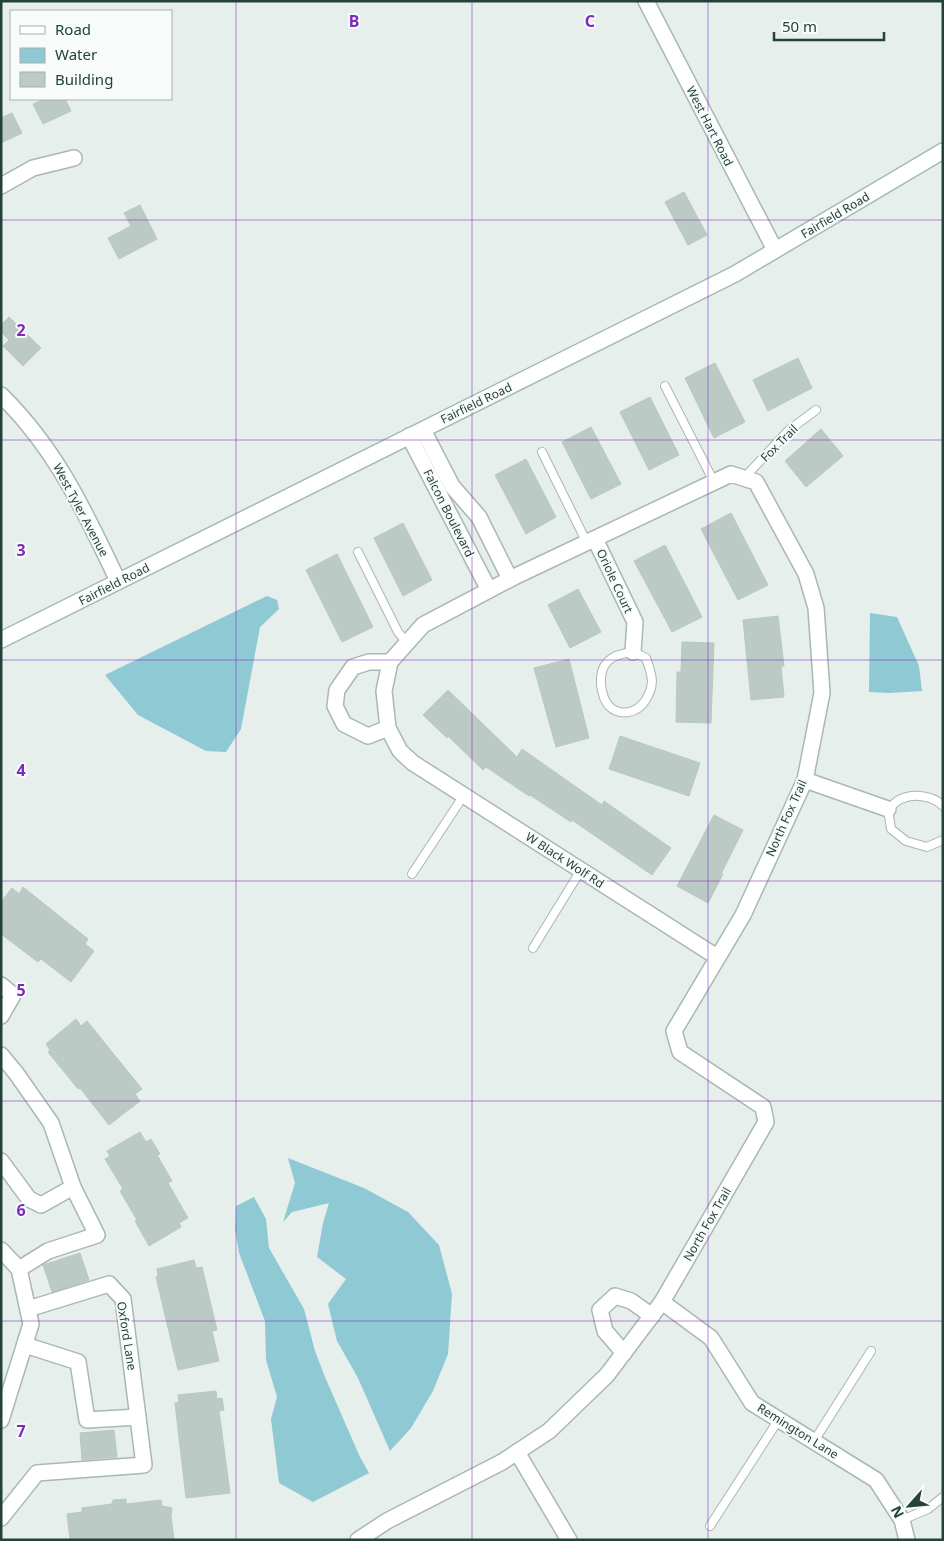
<svg xmlns="http://www.w3.org/2000/svg" width="944" height="1541" font-family="'Noto Sans',sans-serif">
<rect width="100%" height="100%" fill="#e6efeb"/>
<g fill="#8ec9d4">
<path d="M267,596l10,4 2,9 -19,18 -19,102 -15,23 -20,-1 -68,-36 -33,-40z"/>
<path d="M870,613l27,4 22,49 3,25 -33,2 -20,-1z"/>
<path d="M288,1158l76,30 44,24 31,33 13,49 -4,60 -15,37 -22,37 -21,23 -32,-73 -21,-37 -9,-37 18,-25 -29,-22 6,-34 6,-20 -37,9 -9,10 12,-39z"/>
<path d="M254,1197l12,22 3,29 35,61 11,42 10,26 35,80 9,16 -56,29 -34,-19 -8,-64 6,-22 -11,-37 -1,-39 -26,-68 -4,-24 1,-23z"/>
</g>
<g fill="#bbcac4" stroke="#b8c9c2">
<path d="M44,99h21l6,12 -28,13 -10,-20z"/>
<path d="M12,113l10,20 -21,10v-25z"/>
<path d="M684,192l23,43 -19,10 -23,-43z"/>
<path d="M140,205l17,34 -38,20 -11,-21 23,-12 -7,-13z"/>
<path d="M9,317l32,31 -18,18 -20,-20 6,-6 -8,-8v-7z"/>
<path d="M798,358l14,30 -44,23 -15,-31z"/>
<path d="M715,363l30,59 -31,16 -29,-60z"/>
<path d="M650,397l29,58 -30,15 -29,-58z"/>
<path d="M591,427l30,57 -30,15 -29,-57z"/>
<path d="M821,429l22,27 -37,31 -21,-26z"/>
<path d="M526,459l30,58 -30,17 -31,-59z"/>
<path d="M731,513l37,72 -30,15 -37,-71z"/>
<path d="M403,523l29,57 -29,16 -29,-58z"/>
<path d="M665,545l37,72 -30,15 -38,-71z"/>
<path d="M337,554l36,73 -31,15 -36,-72z"/>
<path d="M578,589l23,43 -31,16 -22,-43z"/>
<path d="M778,616l6,50h-3l3,31 -33,3 -8,-80z"/>
<path d="M682,642l32,1 -3,80 -35,-1 1,-50h4z"/>
<path d="M569,659l20,79 -33,9 -22,-79z"/>
<path d="M448,690l69,67 5,-8 80,56 2,-4 67,47 -19,27 -80,-55 -1,2 -41,-27 -1,1 -43,-29 -3,3 -35,-34 -1,2 -24,-23z"/>
<path d="M620,736l80,27 -11,33 -80,-27z"/>
<path d="M714,815l29,15 -22,44h2l-15,29 -31,-17z"/>
<path d="M23,887l65,52 -3,5 9,7 -23,31 -30,-23 -3,3 -37,-28v-32l11,-14 7,6z"/>
<path d="M76,1019l5,7 6,-5 55,68 -7,5 5,7 -31,24 -29,-37 -2,1 -30,-37 2,-2 -4,-6z"/>
<path d="M140,1132l6,10 5,-3 9,15 -3,1 15,26 -4,2 20,35 -9,5 2,4 -32,19 -14,-25 2,-1 -17,-29 3,-2 -18,-30 5,-3 -3,-5z"/>
<path d="M80,1253l9,27 -37,12 -9,-27z"/>
<path d="M194,1260l2,8 6,-1 15,63 -5,1 7,30 -41,9 -22,-93h2l-1,-8z"/>
<path d="M216,1391l1,8 5,-1 2,12 -5,1 11,82 -44,5 -11,-95 4,-1 -1,-7z"/>
<path d="M114,1430l3,27 -35,3 -2,-27z"/>
<path d="M126,1499v5l35,-4 1,6 10,2 -1,8 3,24h-104l-3,-26 15,-2v-4l30,-4 1,-4z"/>
</g>
<g fill="none" stroke-linecap="round" stroke-linejoin="round">
<g stroke="#a8b8b2" stroke-width="10">
<g id="lane">
<path d="M665,386l49,96"/>
<path d="M542,452l45,91"/>
<path d="M744,478l45,-48 27,-20"/>
<path d="M358,552l40,80 9,11"/>
<path d="M633,652l13,6c6,17 10,26 -1,43 -8,12 -25,16 -36,5 -5,-5 -7,-14 -8,-21 -2,-23 11,-31 32,-33z"/>
<path d="M943,806c-9,-10 -29,-13 -42,-7 -5,2 -9,7 -13,10l3,20 15,12 21,6 16,-7"/>
<path d="M412,874l52,-79"/>
<path d="M533,948l48,-78"/>
<path d="M814,1441l57,-90"/>
<path d="M902,1520l26,-11 15,-12"/>
<path d="M710,1526l69,-107"/>
</g>
</g>
<g stroke="#a8b8b2" stroke-width="18">
<g id="street">
<path d="M646,1l129,249"/>
<path d="M1,186l32,-18 41,-10"/>
<path d="M1,395c56,55 84,117 117,186"/>
<path d="M423,430l29,56 27,31 31,62"/>
<path d="M409,436l80,154"/>
<path d="M595,539l40,83 -2,30"/>
<path d="M388,728l-20,8 -24,-12 -9,-18 2,-16 16,-23 16,-5h21"/>
<path d="M805,780l83,29"/>
<path d="M1,985l12,10 -12,21"/>
<path d="M1,1055l15,18 35,50 22,64 24,48 -49,16 -29,18"/>
<path d="M1,1161l28,38 12,6 32,-18"/>
<path d="M1,1250l18,19 12,55 -30,96"/>
<path d="M662,1302l49,36 41,65 124,77 26,40 5,20"/>
<path d="M25,1345l53,17 9,58 51,-3"/>
<path d="M624,1353l-19,-22 -5,-21 15,-14 16,5 21,15"/>
<path d="M517,1452l52,88"/>
<path d="M1,1518l36,-45 107,-8 -21,-166 -14,-15 -81,25"/>
<path d="M358,1540l29,-19 115,-59 47,-31 58,-56 55,-73 104,-180 -3,-15 -83,-55 -6,-21 69,-116 62,-135 17,-87 -6,-85 -10,-34 -50,-92 -25,-8 -217,103 -91,48 -33,37 -6,29 4,37 12,23 13,12 304,194"/>
</g>
</g>
<g stroke="#a4bbb3" stroke-width="18">
<path id="secondary" d="M1,640l734,-366 208,-123"/>
</g>
<use href="#lane" stroke="#fff" stroke-width="8"/>
<use href="#street" stroke="#fff" stroke-width="15"/>
<use href="#secondary" stroke="#fff" stroke-width="15"/>
</g>
<path fill="none" stroke="#7b2cbf" stroke-width="1" stroke-opacity="0.55" d="M236,1v1539M472,1v1539M708,1v1539M1,220h942M1,440h942M1,660h942M1,881h942M1,1101h942M1,1321h942"/>
<g text-anchor="middle" dominant-baseline="central" stroke-width="4" stroke-linejoin="round" paint-order="stroke">
<g font-size="12" fill="#24423a" stroke="#f7fbf9">
<text transform="translate(710 126) rotate(63)">West Hart Road</text>
<text transform="translate(835 215) rotate(-31)">Fairfield Road</text>
<text transform="translate(476 403) rotate(-26)">Fairfield Road</text>
<text transform="translate(779 443) rotate(-45)">Fox Trail</text>
<text transform="translate(81 510) rotate(62)">West Tyler Avenue</text>
<text transform="translate(449 513) rotate(63)">Falcon Boulevard</text>
<text transform="translate(615 581) rotate(65)">Oriole Court</text>
<text transform="translate(114 584) rotate(-27)">Fairfield Road</text>
<text transform="translate(786 818) rotate(-66)">North Fox Trail</text>
<text transform="translate(565 860) rotate(33)">W Black Wolf Rd</text>
<text transform="translate(707 1224) rotate(-60)">North Fox Trail</text>
<text transform="translate(127 1336) rotate(81)">Oxford Lane</text>
<text transform="translate(798 1431) rotate(32)">Remington Lane</text>
</g>
</g>
<g font-size="16" text-anchor="middle" font-weight="bold" fill="#7b2cbf" stroke="#f7fbf9" stroke-width="4" stroke-linejoin="round" paint-order="stroke">
<text x="354" y="27">B</text>
<text x="590" y="27">C</text>
<text x="21" y="336">2</text>
<text x="21" y="556">3</text>
<text x="21" y="776">4</text>
<text x="21" y="996">5</text>
<text x="21" y="1216">6</text>
<text x="21" y="1437">7</text>
</g>
<rect width="944" height="1541" fill="none" stroke="#24423a" stroke-width="5"/>
<rect x="10" y="10" width="162" height="90" fill="#f7fbf9" stroke="#a3b1ad"/>
<rect x="20" y="26" width="25" height="8" fill="#ffffff" stroke="#a3b1ad"/>
<text x="55" y="35" font-size="15" fill="#24423a">Road</text>
<rect x="20" y="48" width="25" height="15" fill="#8ec9d4" stroke="#a3b1ad"/>
<text x="55" y="60" font-size="15" fill="#24423a">Water</text>
<rect x="20" y="72" width="25" height="15" fill="#bbcac4" stroke="#a3b1ad"/>
<text x="55" y="85" font-size="15" fill="#24423a">Building</text>
<g transform="translate(909 1506) rotate(243)" stroke="#f7fbf9" stroke-width="4" paint-order="stroke">
<path d="M0-4L9 19L0 12L-9 19Z" fill="#24423a"/>
<text y="-8" font-size="14" font-weight="bold" text-anchor="middle" fill="#24423a">N</text>
</g>
<path d="M774 32v8h110v-8" fill="none" stroke="#24423a" stroke-width="2.5"/>
<text x="782" y="32" font-size="15" fill="#24423a" stroke="#f7fbf9" stroke-width="4" paint-order="stroke">50 m</text>
</svg>
